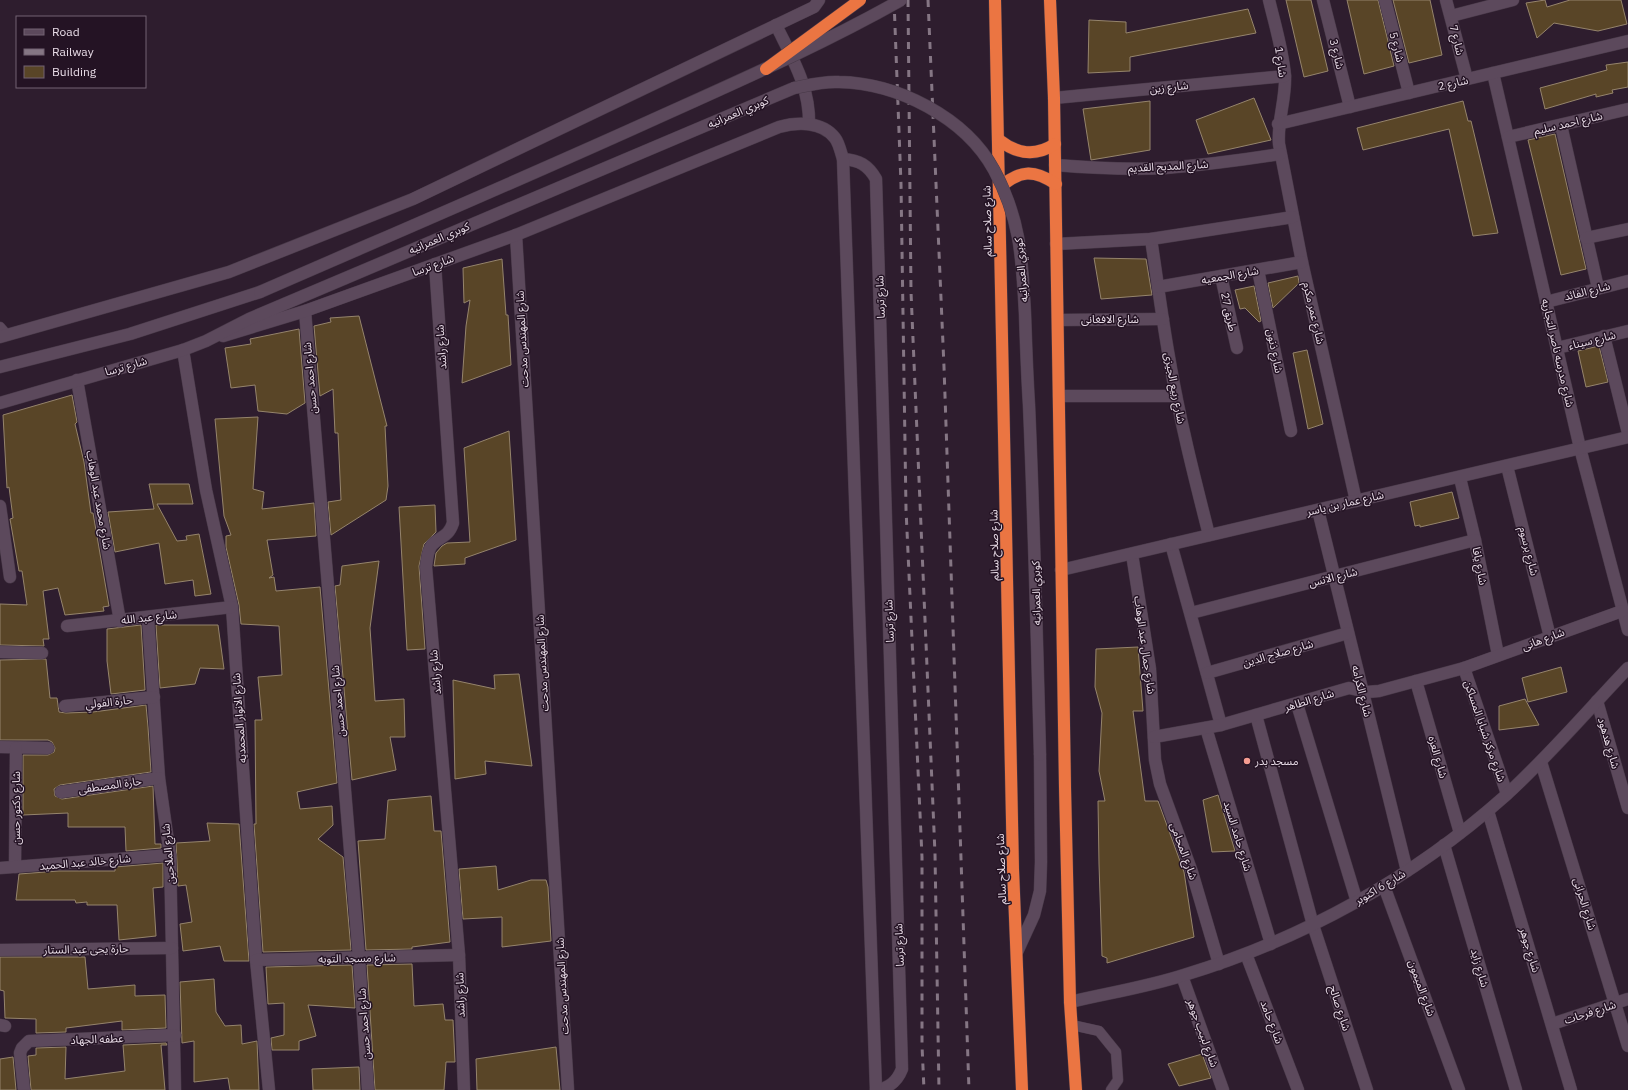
<svg xmlns="http://www.w3.org/2000/svg" width="1628" height="1090" font-family="'IBM Plex Sans','Noto Sans Arabic',sans-serif">
<rect width="100%" height="100%" fill="#2e1d2e"/>
<g fill="#594527" stroke="#95846c">
<path d="M1286,0h25l17,71 -24,6z"/>
<path d="M1347,0h31l16,66 -30,8z"/>
<path d="M1393,0h37l12,55 -33,8z"/>
<path d="M1545,0l2,7 23,-7h51l6,24 -29,7 -44,-8 -17,15 -11,-35z"/>
<path d="M1248,9l8,24 -126,24v14l-42,2 1,-53 37,2v11z"/>
<path d="M1628,62v25l-16,3 1,3 -17,4v-3l-51,15 -5,-21 67,-18 -1,-5z"/>
<path d="M1254,98l17,42 -63,14 -12,-34z"/>
<path d="M1150,101v49l-59,10 -8,-51z"/>
<path d="M1463,101l5,20h3l27,112 -25,3 -24,-107 -86,21 -6,-22z"/>
<path d="M1555,134l31,135 -25,6 -33,-135z"/>
<path d="M1094,258l52,1 6,36 -51,4z"/>
<path d="M502,259l4,56h2l3,50 -49,18 4,-57 4,-26 -6,3 -1,-35z"/>
<path d="M1298,276l1,7 -26,25 -5,-25z"/>
<path d="M1254,286l7,35 -2,1 -14,-14 -5,1 -5,-19z"/>
<path d="M359,316l28,110h-2l3,60 -2,14 -55,35 -3,-33 13,-2 -3,-67h-3l-2,-44 -13,7 -6,-70 17,-4 -1,-4z"/>
<path d="M299,329l6,74 -18,11 -29,-3 -3,-26 -24,3 -6,-40 26,-4 -1,-5z"/>
<path d="M1599,346l9,36 -22,5 -8,-36z"/>
<path d="M1307,350l16,74 -15,5 -15,-76z"/>
<path d="M72,395l5,27 -2,2 9,38 7,51h2l16,93 -6,1 1,4 -39,4 -7,-27 -15,3 6,48h-6l1,7 -44,-1v-41l27,1 -5,-34h-3l-9,-52 3,-1 -4,-31 -2,1 -4,-73z"/>
<path d="M258,417l-5,72 11,3 -2,17 52,-6 2,33 -49,4 6,35 -4,3 5,-1 2,14 44,-4 17,196 -40,9 3,17 32,-3 1,19 -15,14 25,18 8,93 -88,2 -9,-128h2l-1,-104h7l-4,-43 24,-2 -3,-49 -38,-2 -2,-19 -13,-58v-11l5,-1 -7,-19 -9,-97z"/>
<path d="M509,431l7,109 -51,18v6l-31,2 2,-13 6,-7 5,-3 23,-1 -6,-94z"/>
<path d="M149,484h40l4,20h-36l20,37 10,-1 -1,-4 13,-2 12,60 -16,2 -2,-16 -28,4 -6,-41 -44,9 -7,-40 46,-3z"/>
<path d="M1452,492l7,26 -39,9v-2l-5,1 -5,-24z"/>
<path d="M435,505l1,27 -12,12 -5,22 6,83 -18,1 -8,-143z"/>
<path d="M379,561l-9,67 5,73 29,-2 1,38h-15l6,33 -44,10 -17,-194 5,-1 2,-19z"/>
<path d="M141,625l4,65 -34,4 -4,-33v-32z"/>
<path d="M156,625h62l6,44 -24,-1 -5,16 -35,4z"/>
<path d="M1138,647l5,64h-10l12,90h13l26,71 10,65 -87,26v-5l-5,-2 -3,-92 -1,-63h7l-6,-30 3,-58 -7,-26 1,-38z"/>
<path d="M46,659l4,39h7l2,14 7,1 27,-1 53,-7 2,22 3,45 -91,13 -6,4 1,7 7,3 91,-13 2,58h6v4l-35,3 -1,-24h-57v-14l-45,2v-60h25l6,-3 1,-4 -3,-6 -4,-2h-48v-80z"/>
<path d="M1561,667l6,25 -39,10 -6,-24z"/>
<path d="M519,674l13,92 -47,-5 1,13 -31,5 -2,-99 42,9 -1,-14z"/>
<path d="M1525,699l14,26 -40,5v-24z"/>
<path d="M1218,795l17,56 -23,1 -9,-52z"/>
<path d="M431,796l3,35h7l9,111 -38,5v2l-46,1 -8,-109 27,-2 3,-39z"/>
<path d="M207,823l32,1 10,137h-25l-4,-15 -37,5 -3,-27 12,-2 -6,-37 -8,1 -2,-43 34,-2z"/>
<path d="M163,863v24l-10,1 3,48 -37,4 -2,-35h-30v-3l-11,1 -1,-3h-59l3,-26 40,-3h56v-4z"/>
<path d="M496,866l2,24 33,-10h15l2,7 3,54 -49,6v-30l-39,2 -4,-50z"/>
<path d="M0,957h85l3,32 47,-4v11l30,-1 1,33 -44,2v-9l-56,7v4l-30,1v-14l-31,-1 -1,-27 -4,-1z"/>
<path d="M412,964l2,42 29,-2 2,16h8l2,42h-9l-2,28h-69l-8,-125z"/>
<path d="M352,965l3,43 -47,-3 8,31 -17,5v9h-27l-1,-12 13,-3v-32l-16,1 -2,-37z"/>
<path d="M214,979l2,33 9,14 16,-1 1,19 15,-3 2,49h-29l-2,-12 -34,4v-41l-12,2 -2,-61z"/>
<path d="M166,1043l1,2h-6l4,45h-134l-3,-34 8,-1v-7l30,-1 -1,32 60,-8 -2,-26z"/>
<path d="M556,1047l4,43h-83l-1,-31z"/>
<path d="M1202,1054l9,24 -32,8 -11,-22z"/>
<path d="M13,1057l3,33h-16v-31z"/>
<path d="M359,1067l1,23h-47l-1,-21z"/>
</g>
<g fill="none" stroke-linecap="round" stroke-linejoin="round">
<g stroke="#483948" stroke-width="11">
<g id="lane">
<path d="M0,327l6,7"/>
<path d="M1072,1025l27,6 17,21 2,28 -7,10"/>
</g>
</g>
<g stroke="#483948" stroke-width="13">
<g id="street">
<path d="M1269,0c6,25 14,51 16,76 1,24 -8,45 -6,68l23,118 54,239"/>
<path d="M1323,0l27,107"/>
<path d="M1385,0l24,93"/>
<path d="M1446,0l21,79"/>
<path d="M1451,16l62,-16"/>
<path d="M776,25c16,33 34,62 33,99"/>
<path d="M1493,73l87,375 48,182"/>
<path d="M1054,98l231,-22"/>
<path d="M1278,124l350,-83"/>
<path d="M1561,125l37,163"/>
<path d="M1508,137l120,-28"/>
<path d="M843,159c16,1 25,6 33,20l26,890c-5,13 -13,19 -26,21"/>
<path d="M1055,165c37,3 73,5 110,3 39,-3 77,-8 115,-14"/>
<path d="M516,235l52,855"/>
<path d="M1586,238l42,-9"/>
<path d="M1151,239c6,39 11,79 18,118 10,60 25,119 40,178"/>
<path d="M1056,244l95,-5 142,-22"/>
<path d="M435,264l18,259c-5,15 -13,13 -21,22 -5,6 -5,15 -6,22l33,388 5,135"/>
<path d="M1258,270l33,161"/>
<path d="M1221,276l16,72"/>
<path d="M1158,287l144,-25"/>
<path d="M1546,302l82,-21"/>
<path d="M305,311l54,647 9,132"/>
<path d="M1058,320l105,-1"/>
<path d="M223,336l82,-25 211,-76 263,-108c18,-5 43,-6 56,11 4,5 6,15 8,21l33,931"/>
<path d="M1604,336l24,97"/>
<path d="M0,337l229,-65 184,-73 401,-192 5,-7"/>
<path d="M1557,348l71,-17"/>
<path d="M183,350l23,140 26,117 24,353 13,130"/>
<path d="M77,380l43,241"/>
<path d="M1059,396h117"/>
<path d="M1507,466l43,171"/>
<path d="M1460,478l15,62 23,115"/>
<path d="M0,506l10,71"/>
<path d="M1318,510l89,361"/>
<path d="M1171,544l50,181"/>
<path d="M1132,554l18,115 5,91 5,24 32,88 27,92"/>
<path d="M1061,570l567,-133"/>
<path d="M1191,613l284,-73"/>
<path d="M148,618l11,160 11,77 5,235"/>
<path d="M67,626l165,-19"/>
<path d="M0,652l42,1"/>
<path d="M1464,668l43,126"/>
<path d="M1207,673l141,-40"/>
<path d="M1416,681l44,152"/>
<path d="M1597,701l31,107"/>
<path d="M1297,704l60,198"/>
<path d="M65,706l89,-9"/>
<path d="M1256,715l57,210 54,165"/>
<path d="M1206,728l65,216"/>
<path d="M1154,737l67,-12 128,-37 18,4 12,-1 85,-23 158,-57"/>
<path d="M0,747l48,1"/>
<path d="M1541,762l87,284"/>
<path d="M61,792l98,-14"/>
<path d="M1488,811l83,279"/>
<path d="M1444,845l72,245"/>
<path d="M15,867l1,-119"/>
<path d="M0,868l170,-13"/>
<path d="M1384,886l75,204"/>
<path d="M0,950l172,-2"/>
<path d="M1246,954l52,136"/>
<path d="M256,960l203,-5"/>
<path d="M1182,976l41,114"/>
<path d="M1070,1002c38,-9 77,-15 114,-27 119,-36 229,-97 321,-179 44,-40 82,-85 123,-128"/>
<path d="M1552,1024l76,-25"/>
<path d="M0,1025l5,1"/>
<path d="M24,1090l-4,-37 2,-5 7,-7 146,-6"/>
</g>
</g>
<g stroke="#483948" stroke-width="13">
<g id="secondary">
<path d="M0,367l130,-33 130,-42"/>
<path d="M0,403l183,-53 23,-9 43,-22 545,-231"/>
<path d="M1017,952l17,-37 6,-24 1,-29 -1,-107"/>
</g>
</g>
<g stroke="#483948" stroke-width="13">
<g id="highway">
<path d="M995,0l18,869 9,221"/>
<path d="M1050,0l4,98 11,689 5,215 6,88"/>
<path d="M999,140c18,14 36,17 56,4"/>
<path d="M999,188c21,-18 34,-19 57,-4"/>
</g>
</g>
<use href="#lane" stroke="#5c495c" stroke-width="10"/>
<use href="#street" stroke="#5c495c" stroke-width="12"/>
<use href="#secondary" stroke="#5c495c" stroke-width="12"/>
<use href="#highway" stroke="#eb7542" stroke-width="12"/>
<g stroke="#857684" stroke-width="3" stroke-dasharray="7 7" stroke-linecap="butt">
<path d="M894,0l7,184 5,325 16,348v188l2,45"/>
<path d="M908,0l3,292 24,562 4,236"/>
<path d="M928,0l16,367 25,723"/>
</g>
<g stroke="#483948" stroke-width="13" stroke-linecap="butt">
<g id="secondary-bridge">
<path d="M794,88c15,-3 29,-7 45,-6 58,1 126,35 155,88 27,50 28,89 31,144 1,30 2,60 4,91 5,117 8,233 11,350"/>
<path d="M260,292c133,-58 267,-115 399,-175 82,-37 164,-73 242,-117"/>
</g>
</g>
<g stroke="#483948" stroke-width="13" stroke-linecap="butt">
<path id="highway-bridge" d="M766,69l94,-69"/>
</g>
<use href="#secondary-bridge" stroke="#5c495c" stroke-width="12"/>
<use href="#highway-bridge" stroke="#eb7542" stroke-width="12"/>
</g>
<circle fill="#f59c91" stroke="#241324" stroke-width="1.5" cx="1247" cy="761" r="4"/>
<g text-anchor="middle" dominant-baseline="central" stroke-width="3" stroke-linejoin="round" paint-order="stroke">
<g font-size="11" fill="#e8dce7" stroke="#241324">
<text transform="translate(1457 40) rotate(76)">شارع 7</text>
<text transform="translate(1397 47) rotate(75)">شارع 5</text>
<text transform="translate(1337 54) rotate(76)">شارع 3</text>
<text transform="translate(1281 62) rotate(82)">شارع 1</text>
<text transform="translate(1453 83) rotate(-13)">شارع 2</text>
<text transform="translate(1169 87) rotate(-6)">شارع زين</text>
<text transform="translate(738 112) rotate(-23)">كوبري العمرانيه</text>
<text transform="translate(1568 123) rotate(-13)">شارع احمد سليم</text>
<text transform="translate(1168 166) rotate(-3)">شارع المدبح القديم</text>
<text transform="translate(987 221) rotate(-91)">شارع صلاح سالم</text>
<text transform="translate(439 238) rotate(-23)">كوبري العمرانيه</text>
<text transform="translate(433 265) rotate(-20)">شارع ترسا</text>
<text transform="translate(1021 270) rotate(-95)">كوبري العمرانيه</text>
<text transform="translate(1230 275) rotate(-10)">شارع الجمعيه</text>
<text transform="translate(1587 291) rotate(-14)">شارع الفائد</text>
<text transform="translate(880 297) rotate(-92)">شارع ترسا</text>
<text transform="translate(1229 312) rotate(78)">طريق 27</text>
<text transform="translate(1314 313) rotate(77)">شارع عمر مكرم</text>
<text x="1110" y="319">شارع الافغانى</text>
<text transform="translate(522 339) rotate(-93)">شارع المهندس مدحت</text>
<text transform="translate(1592 340) rotate(-14)">شارع سيناء</text>
<text transform="translate(441 347) rotate(-94)">شارع راشد</text>
<text transform="translate(1275 351) rotate(79)">شارع ذنون</text>
<text transform="translate(1558 353) rotate(77)">شارع مدرسه ناصر التجاريه</text>
<text transform="translate(126 366) rotate(-16)">شارع ترسا</text>
<text transform="translate(310 378) rotate(-95)">شارع احمد حسن</text>
<text transform="translate(1175 388) rotate(79)">شارع ربيع الجيزى</text>
<text transform="translate(99 500) rotate(80)">شارع محمد عبد الوهاب</text>
<text transform="translate(1345 503) rotate(-13)">شارع عمار بن ياسر</text>
<text transform="translate(994 545) rotate(-91)">شارع صلاح سالم</text>
<text transform="translate(1529 551) rotate(76)">شارع برسوم</text>
<text transform="translate(1480 566) rotate(79)">شارع يافا</text>
<text transform="translate(1333 577) rotate(-14)">شارع الانس</text>
<text transform="translate(1036 593) rotate(-91)">كوبري العمرانيه</text>
<text transform="translate(149 617) rotate(-6)">شارع عبد الله</text>
<text transform="translate(889 621) rotate(-92)">شارع ترسا</text>
<text transform="translate(1543 639) rotate(-20)">شارع هانى</text>
<text transform="translate(1145 645) rotate(82)">شارع جمال عبد الوهاب</text>
<text transform="translate(1278 653) rotate(-16)">شارع صلاح الدين</text>
<text transform="translate(542 663) rotate(-93)">شارع المهندس مدحت</text>
<text transform="translate(435 672) rotate(-95)">شارع راشد</text>
<text transform="translate(1362 691) rotate(76)">شارع الكرامه</text>
<text transform="translate(1309 700) rotate(-17)">شارع الطاهر</text>
<text transform="translate(338 701) rotate(-95)">شارع احمد حسن</text>
<text transform="translate(109 702) rotate(-6)">حارة الفولي</text>
<text transform="translate(239 718) rotate(-94)">شارع الانوار المحمديه</text>
<text transform="translate(1485 731) rotate(71)">شارع مركز شبابا المساكن</text>
<text transform="translate(1609 743) rotate(74)">شارع هدهود</text>
<text transform="translate(1438 757) rotate(74)">شارع العزه</text>
<text transform="translate(110 785) rotate(-8)">حارة المصطفى</text>
<text transform="translate(16 808) rotate(-90)">شارع دكتور حسن</text>
<text transform="translate(1238 836) rotate(73)">شارع حامد السيد</text>
<text transform="translate(1184 851) rotate(70)">شارع المحامى</text>
<text transform="translate(168 854) rotate(-95)">شارع الملاحين</text>
<text transform="translate(85 862) rotate(-5)">شارع خالد عبد الحميد</text>
<text transform="translate(1001 869) rotate(-92)">شارع صلاح سالم</text>
<text transform="translate(1380 887) rotate(-31)">شارع 6 اكتوبر</text>
<text transform="translate(1585 904) rotate(73)">شارع الحرانى</text>
<text transform="translate(899 945) rotate(-92)">شارع ترسا</text>
<text transform="translate(86 949) rotate(-1)">حارة يحى عبد الستار</text>
<text transform="translate(1530 950) rotate(73)">شارع جوهر</text>
<text transform="translate(357 958) rotate(-1)">شارع مسجد التوبه</text>
<text transform="translate(1480 968) rotate(74)">شارع زايد</text>
<text transform="translate(562 986) rotate(-93)">شارع المهندس مدحت</text>
<text transform="translate(1422 988) rotate(70)">شارع الميمون</text>
<text transform="translate(460 995) rotate(-92)">شارع راشد</text>
<text transform="translate(1340 1008) rotate(72)">شارع صالح</text>
<text transform="translate(1590 1012) rotate(-18)">شارع فرحات</text>
<text transform="translate(1272 1022) rotate(69)">شارع حامد</text>
<text transform="translate(364 1024) rotate(-94)">شارع احمد حسن</text>
<text transform="translate(1203 1033) rotate(70)">شارع لبيب جوهر</text>
<text transform="translate(97 1039) rotate(-2)">عطفه الجهاد</text>
</g>
<g font-size="11" fill="#e8dce7" stroke="#241324" text-anchor="start">
<text x="1255" y="761">مسجد بدر</text>
</g>
</g>
<rect x="16" y="16" width="130" height="72" fill="#241324" stroke="#726372"/>
<rect x="24" y="29" width="20" height="6" fill="#5c495c" stroke="#726372"/>
<text x="52" y="36" font-size="12" fill="#e8dce7">Road</text>
<rect x="24" y="49" width="20" height="6" fill="#857684" stroke="#726372"/>
<text x="52" y="56" font-size="12" fill="#e8dce7">Railway</text>
<rect x="24" y="66" width="20" height="12" fill="#594527" stroke="#726372"/>
<text x="52" y="76" font-size="12" fill="#e8dce7">Building</text>
</svg>
